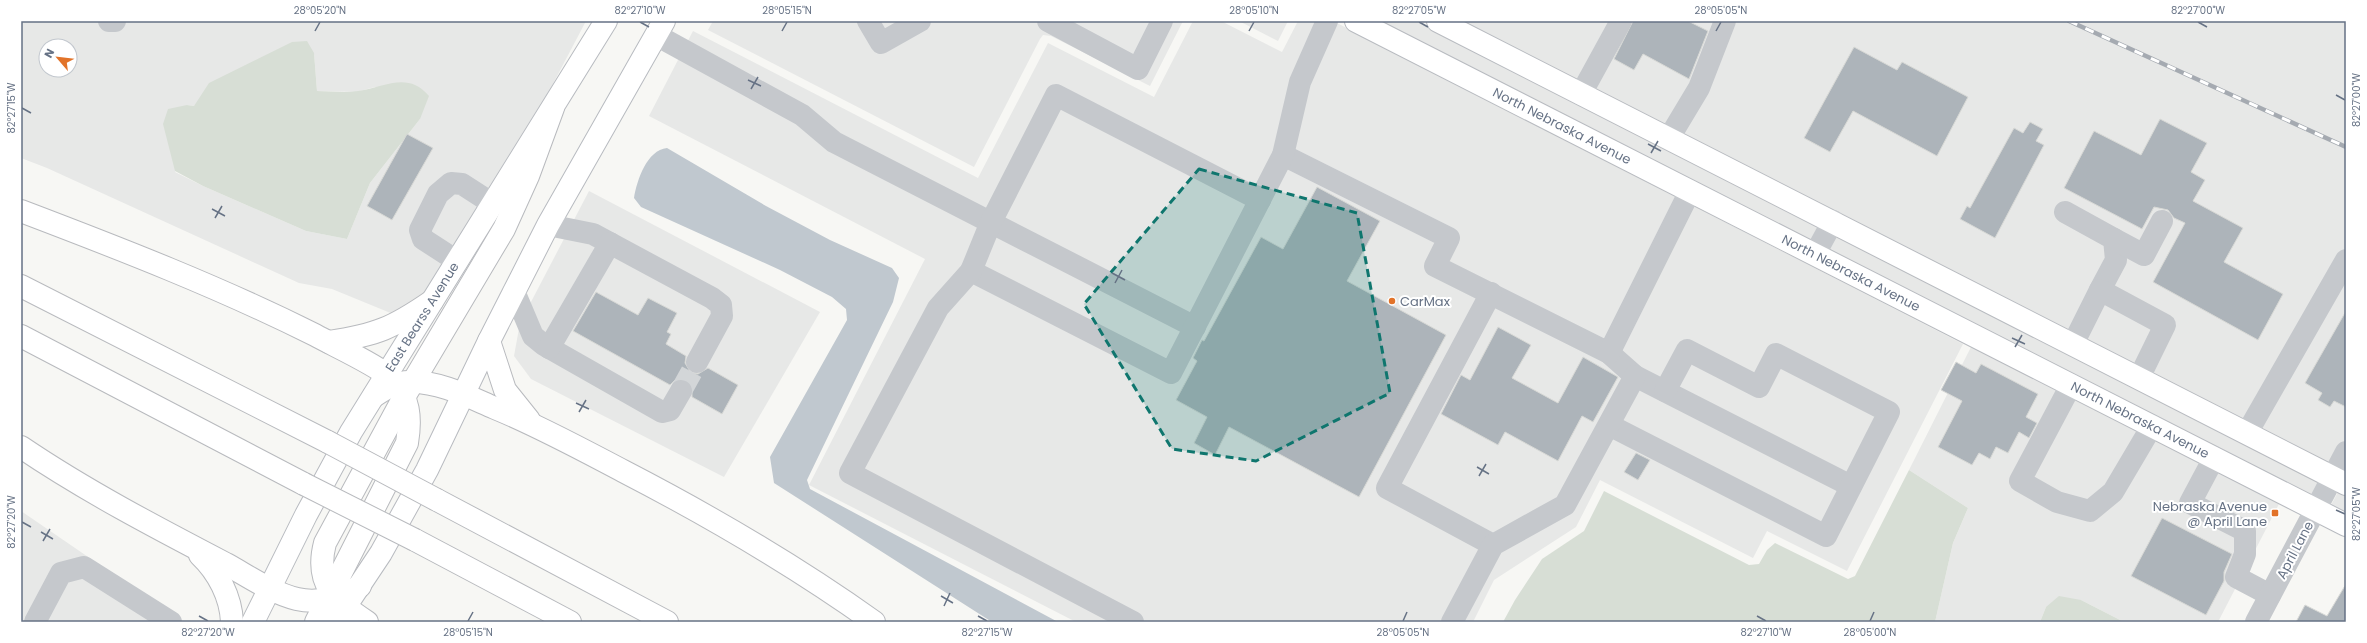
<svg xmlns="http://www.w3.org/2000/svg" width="2367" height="643" font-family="Poppins,sans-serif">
<rect width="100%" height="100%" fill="#f7f7f4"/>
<g fill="#e7e8e7" fill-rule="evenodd">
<path d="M21,21h565l-51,97 -111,176 -31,20 -61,-25 -33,-6 -252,-115 -26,-10zM46,46h24v24h-24zM314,53l3,38 39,1 19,-5 45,32 -50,64 -23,56 -41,-8 -103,-45 -28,-14 12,-67 7,1z"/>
<path d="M713,21h470l-33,65 -99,-50 -8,-1 -3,4 -66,128 -266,-137z"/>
<path d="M1193,21h28l61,31 16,-31h35l630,323 -116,227 -80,-40 -14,27 -153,-78 -24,47 -82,53 -21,42h-397l-267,-137 116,-226 -276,-143 44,-85 285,147 70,-135 106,54z"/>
<path d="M1239,21h49l-10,20z"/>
<path d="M1376,21h42l401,203 -9,17z"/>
<path d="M1458,21h888v452z"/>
<path d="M589,191l231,121 -96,165 -193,-98 -17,-23 6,-33z"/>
<path d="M1837,234l483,247 -9,16 -483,-246z"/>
<path d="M1972,345l308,157 -62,120h-94l-43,-22 -35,7 -6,15h-105l18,-79 15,-35 -59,-38z"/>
<path d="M2339,490l7,4v21l-16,-8z"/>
<path d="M21,511l162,111h-162z"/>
</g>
<g fill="#d7ded5">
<path d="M307,41l7,12 3,38c13,0 28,2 41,0 27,-4 50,-20 71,5l-9,23 -50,64 -23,56 -41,-8 -103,-45 -28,-15 -12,-47 5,-15 19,-4 7,1 15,-23 83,-41z"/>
<path d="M1909,470l59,38 -15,35 -18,79h-432l12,-22 27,-41 42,-28 20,-40 145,74 10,-1 8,-14 8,-7 73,36 7,-3z"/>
<path d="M2059,596l22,4 43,22h-84l6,-15z"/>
</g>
<path fill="#c0c8cf" d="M667,148l99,58 64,34 62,28 7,10 -6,24 -86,178 3,9 248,133h-66l-218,-139 -4,-26 77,-137 -1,-11 -14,-12 -52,-27 -139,-63 -7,-9c3,-18 13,-48 33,-50z"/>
<g fill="#adb4ba" stroke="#d8d9d6">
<path d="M1633,21h55l20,10 -19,48 -46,-25 -9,16 -20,-11z"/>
<path d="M1854,47l43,23 5,-8 66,35 -31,59 -84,-45 -23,41 -26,-14z"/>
<path d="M2160,119l47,24 -16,29 14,8 -12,21 50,27 -19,34 59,32 -25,46 -105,-58 32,-59 -11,-5 -6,-8 -14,-3 -12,22 -78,-41 30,-57 47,24z"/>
<path d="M2030,122l13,7 -7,12 8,4 -49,93 -35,-19 7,-13 3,2 44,-80 9,5z"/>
<path d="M407,134l26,14 -41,72 -25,-14z"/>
<path d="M1317,187l63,34 -33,60 99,54 -87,162 -130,-70 -14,28 -21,-12 13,-26 -31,-17 21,-39 -4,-3 9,-18 2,1 57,-104 22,12z"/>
<path d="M596,292l42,23 10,-17 29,15 -10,19 4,2 -5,10 20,12 -1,7 6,10 7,1 10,-6 30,17 -16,29 -30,-17v-12l-5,-5h-12l-5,5 -97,-54z"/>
<path d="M2346,311v96l-12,-6 -4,6 -12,-7 4,-7 -17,-10z"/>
<path d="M1498,327l33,18 -19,33 46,25 25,-46 35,20 -25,45 -11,-6 -24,45 -53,-29 -7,13 -57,-31 20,-39 9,5z"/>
<path d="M1956,362l20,11 5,-9 57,30 -12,23 11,6 -8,15 -10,-6 -11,21 -12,-6 -6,12 -11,-6 -7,12 -34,-18 24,-46 -21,-11z"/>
<path d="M1636,453l14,7 -12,20 -14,-8z"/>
<path d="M2162,518l70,36 -8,18v9l-18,34 -75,-39z"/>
<path d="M2346,584v38h-50l9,-17 22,11z"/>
</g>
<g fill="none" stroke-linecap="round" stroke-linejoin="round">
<path stroke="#d3d6d8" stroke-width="22" stroke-dasharray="22 11" stroke-linecap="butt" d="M681,391l16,-29"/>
<g stroke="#b8bbc0" stroke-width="24">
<g id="major">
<path d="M1356,21l990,504"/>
<path d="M1438,21l908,463"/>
<path d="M253,622l53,-107 45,-83 255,-411"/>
<path d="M335,622l46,-69 46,-83 62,-129 59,-116 116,-204"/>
</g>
</g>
<g stroke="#b8babe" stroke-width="24">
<g id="highway">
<path d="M21,211c100,38 198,76 294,124 18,10 62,30 76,43 19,19 20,41 16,65l-91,179"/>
<path d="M21,286l307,156"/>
<path d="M21,336l283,148"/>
<path d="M489,341l16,49 24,30"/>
<path d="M329,342c47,-7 64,-14 103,-41"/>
<path d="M374,396c12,-8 23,-15 38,-14 29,0 57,15 83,26 44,18 86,41 128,63 87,45 171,94 251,151"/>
<path d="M21,447c65,44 136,81 205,117 22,12 46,29 71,35 22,5 44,-2 63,-13"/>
<path d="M437,500l230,122"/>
<path d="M415,540l155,82"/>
<path d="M200,555c18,17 31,42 32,67"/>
<path d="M367,622c-31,-21 -53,-37 -42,-79l79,-146 100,-168 24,-53 25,-68"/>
</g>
</g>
<g stroke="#c5c8cc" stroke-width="22">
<path d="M109,21h6"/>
<path d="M868,21l13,22 39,-22"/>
<path d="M1048,21l90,48 24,-48"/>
<path d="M656,35l146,80 32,27 361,185"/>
<path d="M1581,94l40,-73"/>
<path d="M1669,138l30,-50 26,-67"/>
<path d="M1283,155l166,83 -14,28 174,87 26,23 216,110"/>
<path d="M2065,212l49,27 2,21 -16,30"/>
<path d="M548,225l45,9 119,64 9,7 1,11 -25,46"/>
<path d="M2114,239l30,16 18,-34"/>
<path d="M1815,254l18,-33"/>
<path d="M457,261l-34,-22 -3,-9 18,-36 13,-11 11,1 31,20"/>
<path d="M971,271l200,102 112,-218 17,-73 27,-61"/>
<path d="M514,291l19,45 11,9 118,67 8,-2 11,-19"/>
<path d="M1491,293l-104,195 106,57"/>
<path d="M2073,344l27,-54 65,35 -26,53"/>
<path d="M549,348l61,-105"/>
<path d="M1609,353l81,-162"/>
<path d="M2071,385l-51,96 37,21 33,9 23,-19 39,-66"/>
<path d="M1609,425l217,111 63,-124 -113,-58 -17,33 -72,-37 -22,41"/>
<path d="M2247,433l99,-173"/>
<path d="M2214,458l-24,45 55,28v23l-9,23 34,18"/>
<path d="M35,622l26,-49 23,-6 87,55"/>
<path d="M1133,622l-283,-149 88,-165 33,-37 20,-49 65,-127 204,105"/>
<path d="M1452,622l41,-77 72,-40 70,-129"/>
<path d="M2256,622l90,-170"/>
</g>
<use href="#major" stroke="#fff" stroke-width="22"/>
<use href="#highway" stroke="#fff" stroke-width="22"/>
<g stroke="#a5aab1" stroke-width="4.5">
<path id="rail" d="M2069,21l277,126"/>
</g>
<use href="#rail" stroke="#fff" stroke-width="3" stroke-dasharray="9" stroke-linecap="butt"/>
<g stroke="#b8babe" stroke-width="24" stroke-linecap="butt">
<g id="highway-bridge">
<path d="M328,442l109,58"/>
<path d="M304,484l111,56"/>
</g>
</g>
<use href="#highway-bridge" stroke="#fff" stroke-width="22"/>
</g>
<path fill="#0f766e" fill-opacity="0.2" stroke="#0f766e" stroke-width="3" stroke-dasharray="8 5" stroke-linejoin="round" d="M1199,169l158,44 33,180 -134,68 -84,-12 -88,-145z"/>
<path fill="none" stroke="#667285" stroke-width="1.5" d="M640,22l9,5M1419,22l9,5M2198,22l9,5M315,31l5,-9M782,31l5,-9M1249,31l5,-9M1716,31l5,-9M748,80l13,6M751,89l7,-12M2336,95l9,5M22,108l9,5M1648,144l13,7M1651,153l7,-12M212,209l13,7M215,218l7,-12M1112,273l13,7M1115,283l7,-13M2012,338l13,6M2015,347l7,-12M576,403l13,6M579,412l7,-12M1477,467l12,7M1479,476l7,-12M2336,510l9,4M22,522l9,5M41,532l12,7M43,541l7,-12M941,596l12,7M944,606l6,-13M199,616l9,5M978,616l9,5M1757,616l9,5M468,621l5,-9M1403,621l4,-9M1870,621l4,-9"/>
<g fill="#e27329" stroke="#fff" stroke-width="1.5">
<circle cx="1392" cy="301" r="4"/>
<rect x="2271" y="509" width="8" height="8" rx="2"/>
</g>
<g text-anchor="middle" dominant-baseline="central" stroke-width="4" stroke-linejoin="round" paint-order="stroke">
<g font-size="13" fill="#667285" stroke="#fff">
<text transform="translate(1562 126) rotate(27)">North Nebraska Avenue</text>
<text transform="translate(1851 273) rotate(27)">North Nebraska Avenue</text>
<text transform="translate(422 317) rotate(-58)">East Bearss Avenue</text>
<text transform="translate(2140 420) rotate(27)">North Nebraska Avenue</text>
<text transform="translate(2295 550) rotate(-62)">April Lane</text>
</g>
<g font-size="13" fill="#667285" stroke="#fff" text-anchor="start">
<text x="1400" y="301">CarMax</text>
<text x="2267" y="506" text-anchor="end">Nebraska Avenue<tspan x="2267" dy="15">@ April Lane</tspan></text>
</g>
</g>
<rect width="2367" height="643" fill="none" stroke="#ffffff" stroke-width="44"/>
<g transform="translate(58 58) rotate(298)"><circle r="19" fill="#ffffff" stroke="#c2c7ce"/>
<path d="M0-3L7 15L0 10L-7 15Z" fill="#e27329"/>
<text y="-6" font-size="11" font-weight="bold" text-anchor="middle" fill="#667285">N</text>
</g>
<rect x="22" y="22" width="2323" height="599" fill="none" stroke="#667285" stroke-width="1.5"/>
<g font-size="10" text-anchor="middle" fill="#667285">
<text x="320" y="14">28°05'20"N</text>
<text x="640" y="14">82°27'10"W</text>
<text x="787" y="14">28°05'15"N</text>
<text x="1254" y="14">28°05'10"N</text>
<text x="1419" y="14">82°27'05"W</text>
<text x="1721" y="14">28°05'05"N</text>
<text x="2198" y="14">82°27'00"W</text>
<text transform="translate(2356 100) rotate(-90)" y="4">82°27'00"W</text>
<text transform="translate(11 108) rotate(-90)" y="4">82°27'15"W</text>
<text transform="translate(2356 514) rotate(-90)" y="4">82°27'05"W</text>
<text transform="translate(11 522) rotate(-90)" y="4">82°27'20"W</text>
<text x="208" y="636">82°27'20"W</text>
<text x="468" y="636">28°05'15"N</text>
<text x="987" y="636">82°27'15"W</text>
<text x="1403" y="636">28°05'05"N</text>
<text x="1766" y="636">82°27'10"W</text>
<text x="1870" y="636">28°05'00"N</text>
</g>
</svg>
